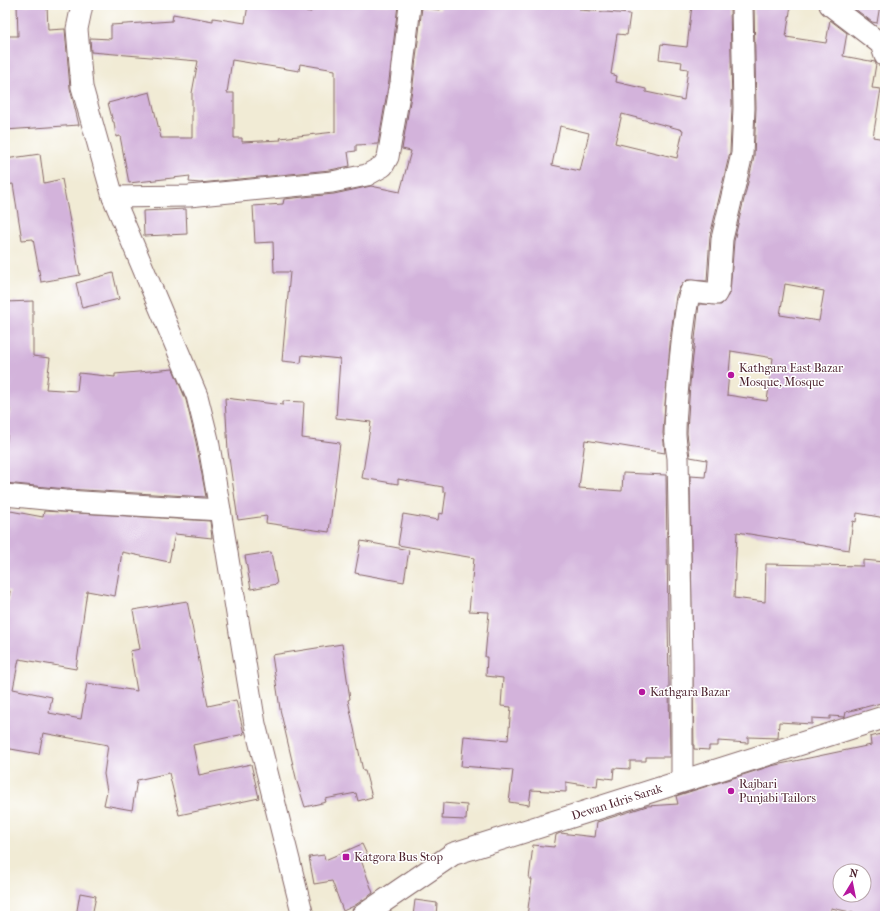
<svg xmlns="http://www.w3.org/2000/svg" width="890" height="921" font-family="'IM FELL French Canon',serif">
<rect width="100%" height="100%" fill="#fff"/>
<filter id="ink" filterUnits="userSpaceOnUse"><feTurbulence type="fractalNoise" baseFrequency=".025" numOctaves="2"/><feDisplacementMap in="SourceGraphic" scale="8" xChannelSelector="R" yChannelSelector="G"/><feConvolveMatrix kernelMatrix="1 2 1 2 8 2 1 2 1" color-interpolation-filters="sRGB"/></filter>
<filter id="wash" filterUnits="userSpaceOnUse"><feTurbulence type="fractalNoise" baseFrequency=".012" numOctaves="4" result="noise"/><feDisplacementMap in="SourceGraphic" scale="16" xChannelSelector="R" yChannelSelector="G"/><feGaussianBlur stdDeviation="0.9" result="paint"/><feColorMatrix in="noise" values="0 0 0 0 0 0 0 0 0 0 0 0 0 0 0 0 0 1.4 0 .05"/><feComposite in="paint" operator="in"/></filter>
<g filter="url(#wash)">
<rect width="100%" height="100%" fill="#f1ebd5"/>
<g id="blocks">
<g fill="#d3b3db" fill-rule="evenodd">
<path d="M17,5h30l1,25 17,-1 5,59 9,37 -74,5v-94h13z"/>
<path d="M248,5h34v2l29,5 1,-7h86l-9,76 -11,63 -22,1v6l-8,1 2,14 -20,4 -130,13 -11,-1 1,-6 -61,7 -9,-47 -4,1 -2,-15h-1l-5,-19 42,-11 11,46h31v-45l6,-32 -107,-9 -1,-14 21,1v-14l61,-4 1,-7 40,7v-3l32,5zM232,60l67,11 1,-7 35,6v62l-55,6 1,2 -39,2v-4h-8v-45h-7z"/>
<path d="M441,5h139v5l50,4 -3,21 -10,-1 -6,40 6,2 -1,6 30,7v3l38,8 4,-31 -7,-1 1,-6 -23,-3 2,-15 26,3 5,-42h38l2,103 -2,44 -20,84 -3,45 -20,-1 -7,7 -4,9 -5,37 -6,71 -2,29 2,20 -80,-13 -6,48 43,3 1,-18 43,2 4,282h-24v4h-16v8l-16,-1 -1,11 -15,-2 -1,10 -31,-5v10l-35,-2 -2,15 -20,-3 4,-32 -52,-4 3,-30 44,4 3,-33 -10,-1 2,-28 -17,-2 1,-19h-2l4,-45 -20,-1 5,-53 -76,-13 5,-31 35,6 1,-7 4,1 3,-22h-3v-5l-45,-8v5l-36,-6 9,-56 -35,-4 4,-59 -38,-4 -1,8 -19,-2 8,-89h-16l-1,-30 -18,1 -2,-37 30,-2 1,-5 50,-5 37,-8 29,6 11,-41 -9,-2 11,-65 9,-77 18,3zM622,114l61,16 -6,28 -62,-15zM560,126l29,7 -9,38 -28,-6z"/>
<path d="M754,5h37l-5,32 40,6 4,-23 17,13 -4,23 32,6 1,2 -4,24 9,1 -8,48 12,2v46l-4,22 4,1 -3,17 3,1v292l-28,-5 -1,9 -3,-1 -4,29 -112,-18 -3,66 31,4 1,-38 97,2v-6l22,2v140l-39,10 -1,5 -15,-1v3l-18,-1v6l-33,-2 -1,16 -30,-1v6l-30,-2v5h-9v4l-15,-1 -4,-273 15,1 2,-17 -17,-3 -3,-24 3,-50 9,-79 22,1 9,-12 4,-52 20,-84 2,-49zM785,284l39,7 -5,30 -39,-6zM731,351l42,7 -6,43 -40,-6z"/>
<path d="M850,5h30l-3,18 -5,-1z"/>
<path d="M40,154l4,29 18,-4 18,96 -39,7 -8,-43 -11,1 -9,-56 -8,1v-26z"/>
<path d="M186,209l1,25 -43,2 -1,-25z"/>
<path d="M113,273l6,26 -37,9 -6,-25z"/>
<path d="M33,301v55l17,2 -4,31 31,2 2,-18 36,4v-3l58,-5 13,31 10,42 10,55 -140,-8 -61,-6v-26l5,-48h-5l2,-29h-2l2,-39h-2v-39z"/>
<path d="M225,398l58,7v-4l21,1 -2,36 38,5 -11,89 -63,-9 1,-7 -29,4 -10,-69z"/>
<path d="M5,510l38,7 1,-6 166,10 2,17 -37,-4 -6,28 -47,-10 -7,44 -28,-5 -11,78 -57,-10 -6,30 39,8 -3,16 32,6 6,-36 50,8 -7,-40 10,-2 -7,-39 54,-9 21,105 28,-6 8,34 -51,11 6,30 52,-11 8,34 -80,17 -10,-42 -32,7 -5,30 -28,-5 3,-14 -3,-17 4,-29 -65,-12 -4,21 -34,-6v-38l4,-18 -4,-1v-71l5,-29 -5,-1z"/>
<path d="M361,541l48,9 -5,32 -49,-9z"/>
<path d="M271,552l6,32 -26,5 -6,-33z"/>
<path d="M342,644l8,55 -2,1 15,71h2l7,26 -14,4 -2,-8 -31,6 1,3 -21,5 -8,-25 -17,-73 -8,-54z"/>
<path d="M885,733v183h-15l-39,-8v8h-304l5,-37h-3l4,-34 21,2 2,-12 4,-2 35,4 2,-15 50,-16 31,-2 -2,-8 95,-30 100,-21 -1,-8zM840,871h24v24h-24z"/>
<path d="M443,803l24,2 -1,15 -24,-1z"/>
<path d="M362,844l6,13 -7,3 12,33 -19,13 -11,5 -11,-30 -18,3 -5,-27 15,-2 1,5z"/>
<path d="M80,893l16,3 -4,20h-16z"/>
<path d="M415,900l22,3 -1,13h-23z"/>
</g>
</g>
</g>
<g filter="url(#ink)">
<use href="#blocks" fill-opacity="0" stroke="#846666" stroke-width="1"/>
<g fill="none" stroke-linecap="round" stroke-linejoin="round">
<g stroke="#846666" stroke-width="23">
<g id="minor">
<path d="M82,5l-5,24 5,58 31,110 84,199 11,44 12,70 35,214 48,192"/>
<path d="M830,5l51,39 4,12"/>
<path d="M113,197l76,-1 143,-14 35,-7 16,-9 5,-9 13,-74 9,-78"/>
<path d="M5,495l60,6 155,9"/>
<path d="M682,781v-120l-4,-203c-1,-8 -3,-17 -3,-25 0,-17 9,-135 16,-142l25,3 3,-6 3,-49 20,-85 2,-46 -2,-103"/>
</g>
</g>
<g stroke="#846666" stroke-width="24">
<g id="secondary">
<path id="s1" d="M362,916l91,-62 432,-137"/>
</g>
</g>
<use href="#minor" stroke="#fff" stroke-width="21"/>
<use href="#secondary" stroke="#fff" stroke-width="22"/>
</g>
</g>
<g fill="#b5179e" stroke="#fff" stroke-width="1.5">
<circle cx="731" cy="375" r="4"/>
<circle cx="642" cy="692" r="4"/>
<circle cx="731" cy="791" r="4"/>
<rect x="342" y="853" width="8" height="8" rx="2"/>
</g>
<g text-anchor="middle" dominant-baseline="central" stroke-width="3" stroke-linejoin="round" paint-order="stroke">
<g font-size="12" fill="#4a1f2b" stroke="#fff" text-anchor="start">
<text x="739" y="368">Kathgara East Bazar<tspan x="739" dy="14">Mosque, Mosque</tspan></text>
<text x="650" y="692">Kathgara Bazar</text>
<text x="739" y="784">Rajbari<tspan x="739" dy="14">Punjabi Tailors</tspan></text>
<text x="354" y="857">Katgora Bus Stop</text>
</g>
<g font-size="12" fill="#4a1f2b" stroke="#fff">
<text stroke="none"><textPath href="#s1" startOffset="282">Dewan Idris Sarak</textPath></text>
</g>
</g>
<rect width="890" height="921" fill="none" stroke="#fff" stroke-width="20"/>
<g transform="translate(852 883) rotate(10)"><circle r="19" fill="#ffffff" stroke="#b7a5aa"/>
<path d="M0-3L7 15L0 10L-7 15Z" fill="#b5179e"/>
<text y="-6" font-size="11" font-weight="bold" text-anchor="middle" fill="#4a1f2b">N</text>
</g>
</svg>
